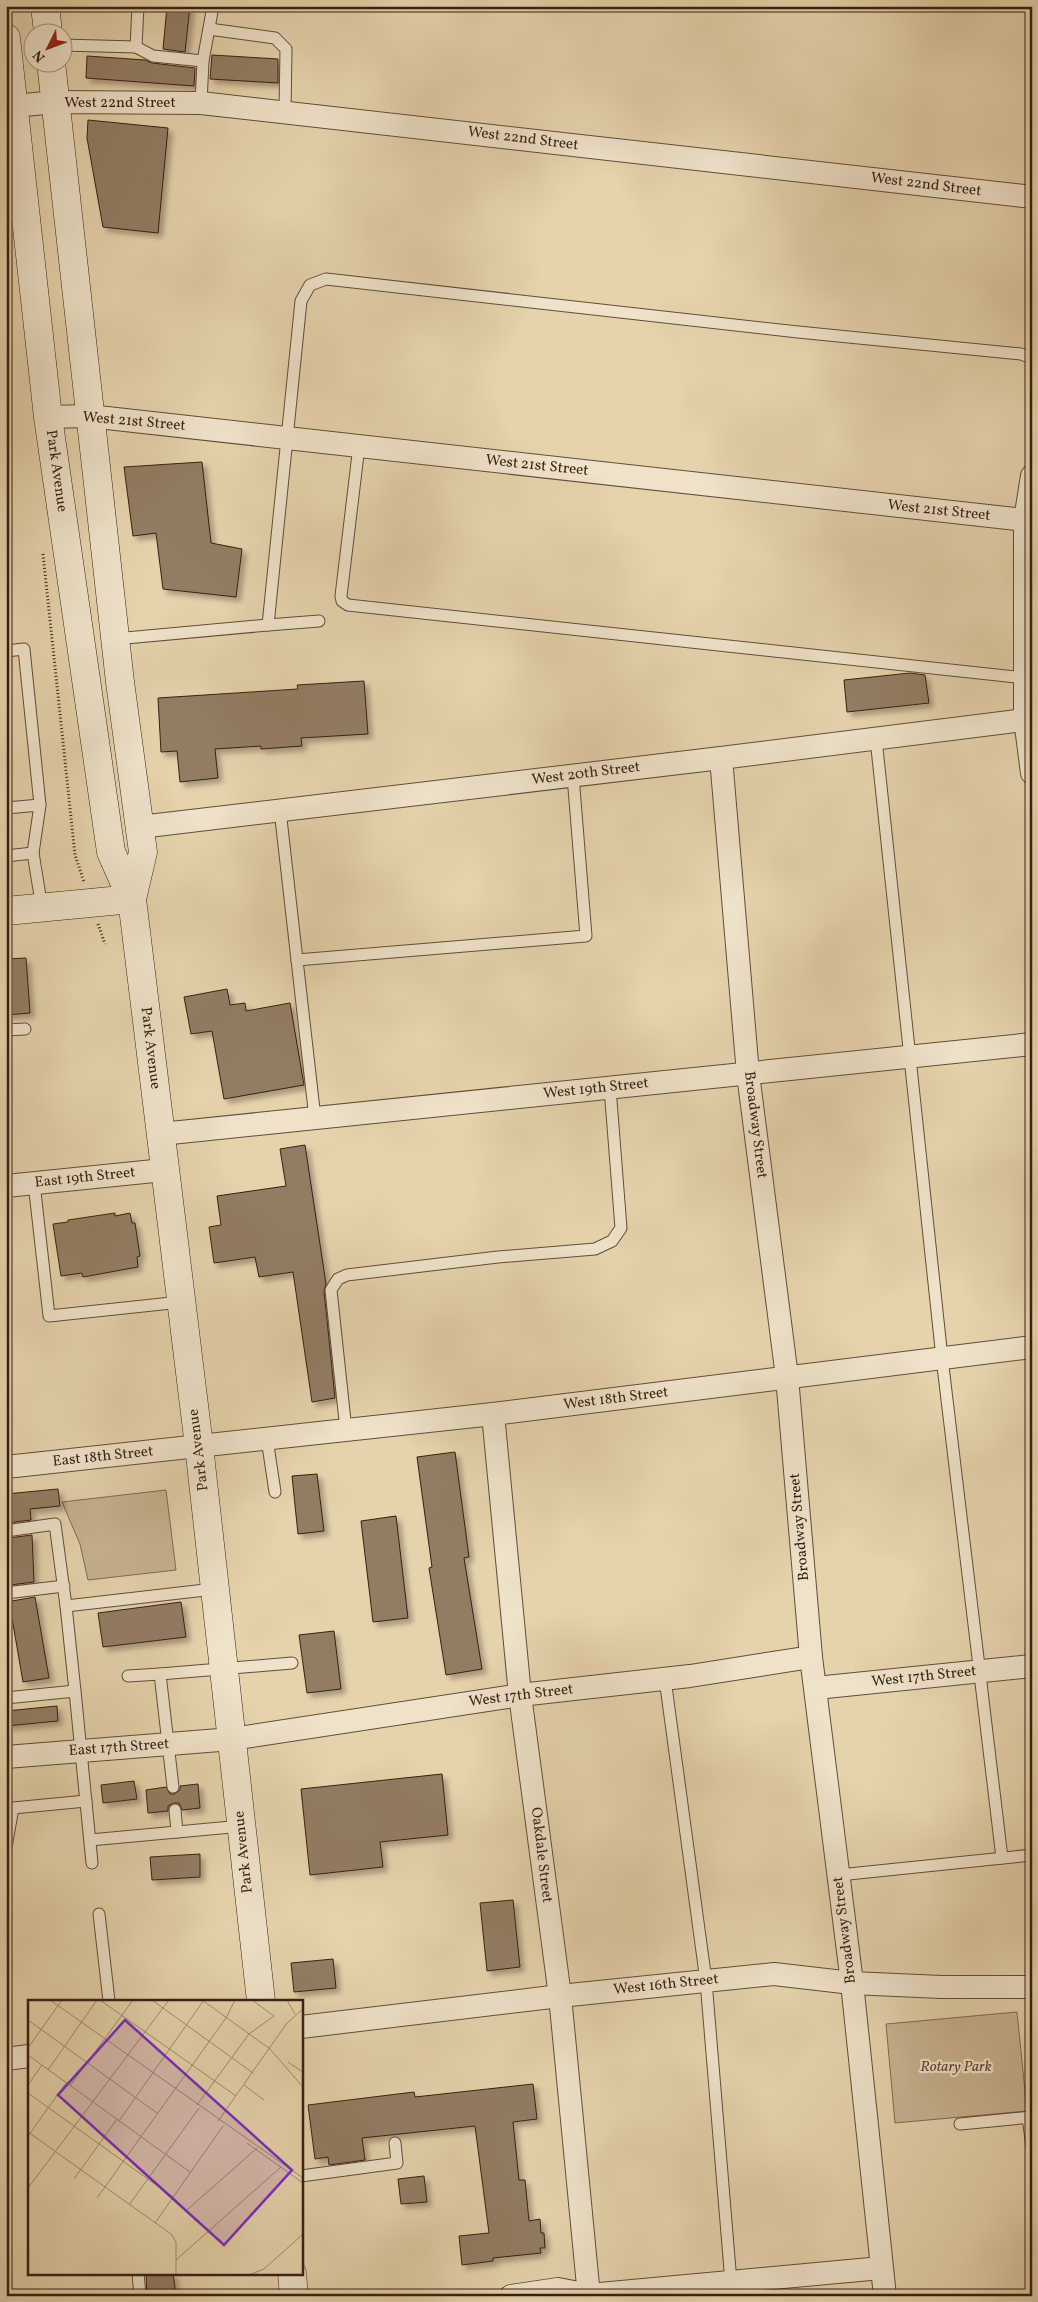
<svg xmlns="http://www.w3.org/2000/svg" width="1038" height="2302" font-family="Vollkorn,serif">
<defs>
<filter id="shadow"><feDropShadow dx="4.5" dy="4.5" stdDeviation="2.5" flood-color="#0004"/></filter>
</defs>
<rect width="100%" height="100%" fill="#e5d3ac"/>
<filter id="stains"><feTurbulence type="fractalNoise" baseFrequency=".004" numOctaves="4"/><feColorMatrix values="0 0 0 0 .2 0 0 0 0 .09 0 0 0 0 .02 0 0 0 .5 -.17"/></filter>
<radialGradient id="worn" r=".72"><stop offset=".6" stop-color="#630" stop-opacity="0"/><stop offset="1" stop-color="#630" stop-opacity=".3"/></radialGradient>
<g fill="#c8b492" stroke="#806a53">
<path d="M166,1490l10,80 -88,10 -8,-36 -18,-42z"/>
<path d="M1017,2012l10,99 -132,12 -9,-99z"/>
</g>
<g fill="#927d63" stroke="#381f14" filter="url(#shadow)">
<path d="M167,6h23l-5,46 -22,-3z"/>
<path d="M212,55l66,4v24l-68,-4z"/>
<path d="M87,56l58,4 7,3 43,5 -1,18 -108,-8z"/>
<path d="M88,120l80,8 -10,105 -55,-6 -16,-89z"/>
<path d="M202,462l9,81 31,6 -6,48 -73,-8 -7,-56 -23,3 -9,-69z"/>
<path d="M910,673l15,2 4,28 -82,9 -3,-32z"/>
<path d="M364,681l4,53 -67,4 1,8 -41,3v-3l-46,3 3,29 -38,4 -3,-31 -16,1 -3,-54 140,-9 -1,-4z"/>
<path d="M26,958l4,55 -24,2v-56z"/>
<path d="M227,989l3,16 15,-2 1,8 44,-8 14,82 -80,14 -12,-68 -21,3 -7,-37z"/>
<path d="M305,1145l21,139 -2,7 11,107 -23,4 -19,-130 -34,5 -4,-20 -41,6 -5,-36 12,-2 -4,-29 69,-10 -6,-37z"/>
<path d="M115,1213v3l15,-3 2,10h3l5,33 -3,1 1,10 -55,10 -1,-4 -21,3 -8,-52 15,-2v-2z"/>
<path d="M455,1452l14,105 -5,1 18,111 -36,6 -17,-107 3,-1 -15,-110z"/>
<path d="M317,1474l7,57 -26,3 -6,-58z"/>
<path d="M58,1489l2,17 -30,3 1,11 -24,3 -1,-29z"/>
<path d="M396,1516l12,102 -35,4 -12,-101z"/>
<path d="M32,1535l2,47 -24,3 -2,-47z"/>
<path d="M35,1597l14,81 -26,4 -11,-64 -6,1v-17z"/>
<path d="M181,1602l5,35 -83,10 -5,-34z"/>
<path d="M334,1631l7,58 -34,4 -8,-58z"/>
<path d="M57,1706l1,15 -52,5v-15z"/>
<path d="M442,1774l6,61 -68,7 3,25 -73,8 -9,-86z"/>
<path d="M134,1781l3,18 -34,4 -2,-18z"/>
<path d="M198,1784l2,24 -18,2 -3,-7h-5l-6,3v5l-20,2 -2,-23 20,-3 4,7h4l6,-4v-4z"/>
<path d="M200,1854v23l-48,3 -2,-23z"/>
<path d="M513,1900l7,67 -33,4 -7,-68z"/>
<path d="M333,1959l3,29 -42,4 -3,-29z"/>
<path d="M533,2084l4,35 -24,3 6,58h6l4,41 11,-2 1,14h3l1,15h-5l1,5 -48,5v3l-31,4 -3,-29 30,-3 -14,-107 -113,12 3,22 -36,5 -1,-8 -13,2 -7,-54 106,-13 1,5z"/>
<path d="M424,2176l3,26 -26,2 -3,-25z"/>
<path d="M146,2273h27l3,23h-29z"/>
</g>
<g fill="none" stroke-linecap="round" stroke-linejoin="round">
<g stroke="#634c3a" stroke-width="13">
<g id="lane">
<path d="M209,29l66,9 11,11 -1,63"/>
<path d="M62,45l74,2 2,-41"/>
<path d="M136,47l17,9 50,5 10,-55"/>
<path d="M201,103l2,-42"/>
<path d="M359,446l-18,150 1,5 6,4 677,73"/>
<path d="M268,625l51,-4"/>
<path d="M115,639l153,-14 33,-324 9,-16 16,-6 472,53 223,22 11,4"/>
<path d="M6,651l18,-2 16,156"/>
<path d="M876,739l66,619 60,500"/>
<path d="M6,808l34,-3 -7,48 9,55"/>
<path d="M280,810l17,150"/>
<path d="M6,856l27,-3"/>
<path d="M6,1030l19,-1"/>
<path d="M315,1118l-18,-158 289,-24 -13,-160"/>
<path d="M34,1183l15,133 132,-14"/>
<path d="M346,1430l-15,-140 7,-11 9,-4 151,-18 97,-8 17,-8 9,-13 -11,-140"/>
<path d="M267,1439l8,53"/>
<path d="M6,1531l49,-7 11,82 148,-17"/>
<path d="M6,1593l58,-7"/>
<path d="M66,1606l9,85"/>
<path d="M128,1676l32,-2"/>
<path d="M665,1679l41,302 25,301 6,14"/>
<path d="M6,1698l69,-7 17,172"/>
<path d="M173,1787l-13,-113 132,-11"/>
<path d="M175,1810l2,22 65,-6"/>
<path d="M90,1840l87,-8"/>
<path d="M6,1847l7,-39 73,-7"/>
<path d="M839,1875l193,-20"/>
<path d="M99,1914l10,87"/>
<path d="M1028,2117l4,30"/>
<path d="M960,2124l72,-7"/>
<path d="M301,2176l96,-13 -2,-20"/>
<path d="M138,2273l2,23"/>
</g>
</g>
<g stroke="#634c3a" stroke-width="24">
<g id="street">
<path d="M14,106l41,-4 146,1 831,94"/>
<path d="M48,417l41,-1 936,104"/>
<path d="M1032,476l-7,44v199l7,54"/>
<path d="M721,758l27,316 39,303 24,280 41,326 33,313"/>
<path d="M140,827l581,-69 311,-39"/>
<path d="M161,1134l871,-90"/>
<path d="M6,1186l158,-16"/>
<path d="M493,1414l27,281 40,301 29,300"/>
<path d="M6,1467l487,-53 539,-67"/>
<path d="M816,1688l216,-22"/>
<path d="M6,1757l226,-18 288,-44 170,-19 121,-19"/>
<path d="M301,2027l259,-31 214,-22 78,9 89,4h91"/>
<path d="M6,2059l23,-3"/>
<path d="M511,2296l47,-7 31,6 292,-27"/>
</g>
</g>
<g stroke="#381f14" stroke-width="29">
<g id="secondary">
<path d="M45,6l3,26"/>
<path d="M6,38l42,379 63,435 21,47 67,547 62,555"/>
<path d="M51,62l69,620 23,170 -11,47"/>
<path d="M6,911l126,-12"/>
<path d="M292,2273l2,23"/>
</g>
</g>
<g stroke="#381f14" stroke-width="3" stroke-dasharray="1 2.5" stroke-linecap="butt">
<path d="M43,554l32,301 9,27"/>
<path d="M98,924l7,20"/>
</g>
<use href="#lane" stroke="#eee2c9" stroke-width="11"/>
<use href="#street" stroke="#eee2c9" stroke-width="22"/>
<use href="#secondary" stroke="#eee2c9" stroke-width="28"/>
</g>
<g text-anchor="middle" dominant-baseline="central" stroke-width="4.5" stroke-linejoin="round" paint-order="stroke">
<g font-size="15" fill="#381f14" stroke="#eee2c9">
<text x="120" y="103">West 22nd Street</text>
<text transform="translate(523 139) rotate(7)">West 22nd Street</text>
<text transform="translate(926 185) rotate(7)">West 22nd Street</text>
<text transform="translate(134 422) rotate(5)">West 21st Street</text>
<text transform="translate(537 466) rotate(6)">West 21st Street</text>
<text transform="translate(56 471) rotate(82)">Park Avenue</text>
<text transform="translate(939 511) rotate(6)">West 21st Street</text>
<text transform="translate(586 774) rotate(-7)">West 20th Street</text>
<text transform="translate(150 1048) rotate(83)">Park Avenue</text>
<text transform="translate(596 1089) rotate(-6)">West 19th Street</text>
<text transform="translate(755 1125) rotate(83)">Broadway Street</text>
<text transform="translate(85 1178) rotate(-6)">East 19th Street</text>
<text transform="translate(616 1399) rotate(-7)">West 18th Street</text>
<text transform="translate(199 1450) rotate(-97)">Park Avenue</text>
<text transform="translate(103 1457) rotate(-6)">East 18th Street</text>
<text transform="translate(800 1527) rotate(-95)">Broadway Street</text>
<text transform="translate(924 1677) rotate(-6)">West 17th Street</text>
<text transform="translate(521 1696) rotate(-7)">West 17th Street</text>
<text transform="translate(119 1748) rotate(-4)">East 17th Street</text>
<text transform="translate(244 1852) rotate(-96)">Park Avenue</text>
<text transform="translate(541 1855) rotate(83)">Oakdale Street</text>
<text transform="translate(845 1930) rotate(-97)">Broadway Street</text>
<text transform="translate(666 1985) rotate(-6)">West 16th Street</text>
</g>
<g font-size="15" font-style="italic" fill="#5c4434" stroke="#eee2c9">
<text x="956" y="2067">Rotary Park</text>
</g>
</g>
<g transform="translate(28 2000)">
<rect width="275" height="275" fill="#e5d3ac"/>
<path fill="none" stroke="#a08b6f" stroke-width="1" d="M22,0l253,178M72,0l136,96M124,0l101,73M174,0l68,49 33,38M259,0l8,14M0,20l129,93M0,48l34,-48M0,55l162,117M260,62l15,10M20,70l49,-70M0,85l14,-20M216,85l20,15M42,86l63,-86M0,93l145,104 24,25M169,105l52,-71 25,-18 -22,-16M91,121l85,-121M190,121l69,-98 16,-14M0,132l143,102 5,8v33M0,136l38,-53M219,143l56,40M46,179l43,-60M0,188l141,-188M69,198l129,-180 9,-18M101,205l70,-97M159,210l70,-62M127,223l68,-97M148,260l105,-93M221,275l15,-6 39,-35"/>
<path fill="#7b2cbf" fill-opacity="0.15" stroke="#7b2cbf" stroke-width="2.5" d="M97,20l167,150 -68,75 -166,-150z"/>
<rect width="275" height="275" fill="none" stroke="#381f14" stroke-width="2.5"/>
</g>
<rect width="1038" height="2302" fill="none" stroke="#e5d3ac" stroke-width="25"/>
<rect x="8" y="8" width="1023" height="2287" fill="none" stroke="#381f14" stroke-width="2.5"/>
<rect x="12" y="12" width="1013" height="2277" fill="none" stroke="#381f14"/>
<g transform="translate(48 48) rotate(228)"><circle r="24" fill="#eee2c9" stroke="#a59481"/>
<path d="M0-4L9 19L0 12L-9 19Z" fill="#8f2418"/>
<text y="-8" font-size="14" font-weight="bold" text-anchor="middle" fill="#381f14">N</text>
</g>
<rect width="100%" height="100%" filter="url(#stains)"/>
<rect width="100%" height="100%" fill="url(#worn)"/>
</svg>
